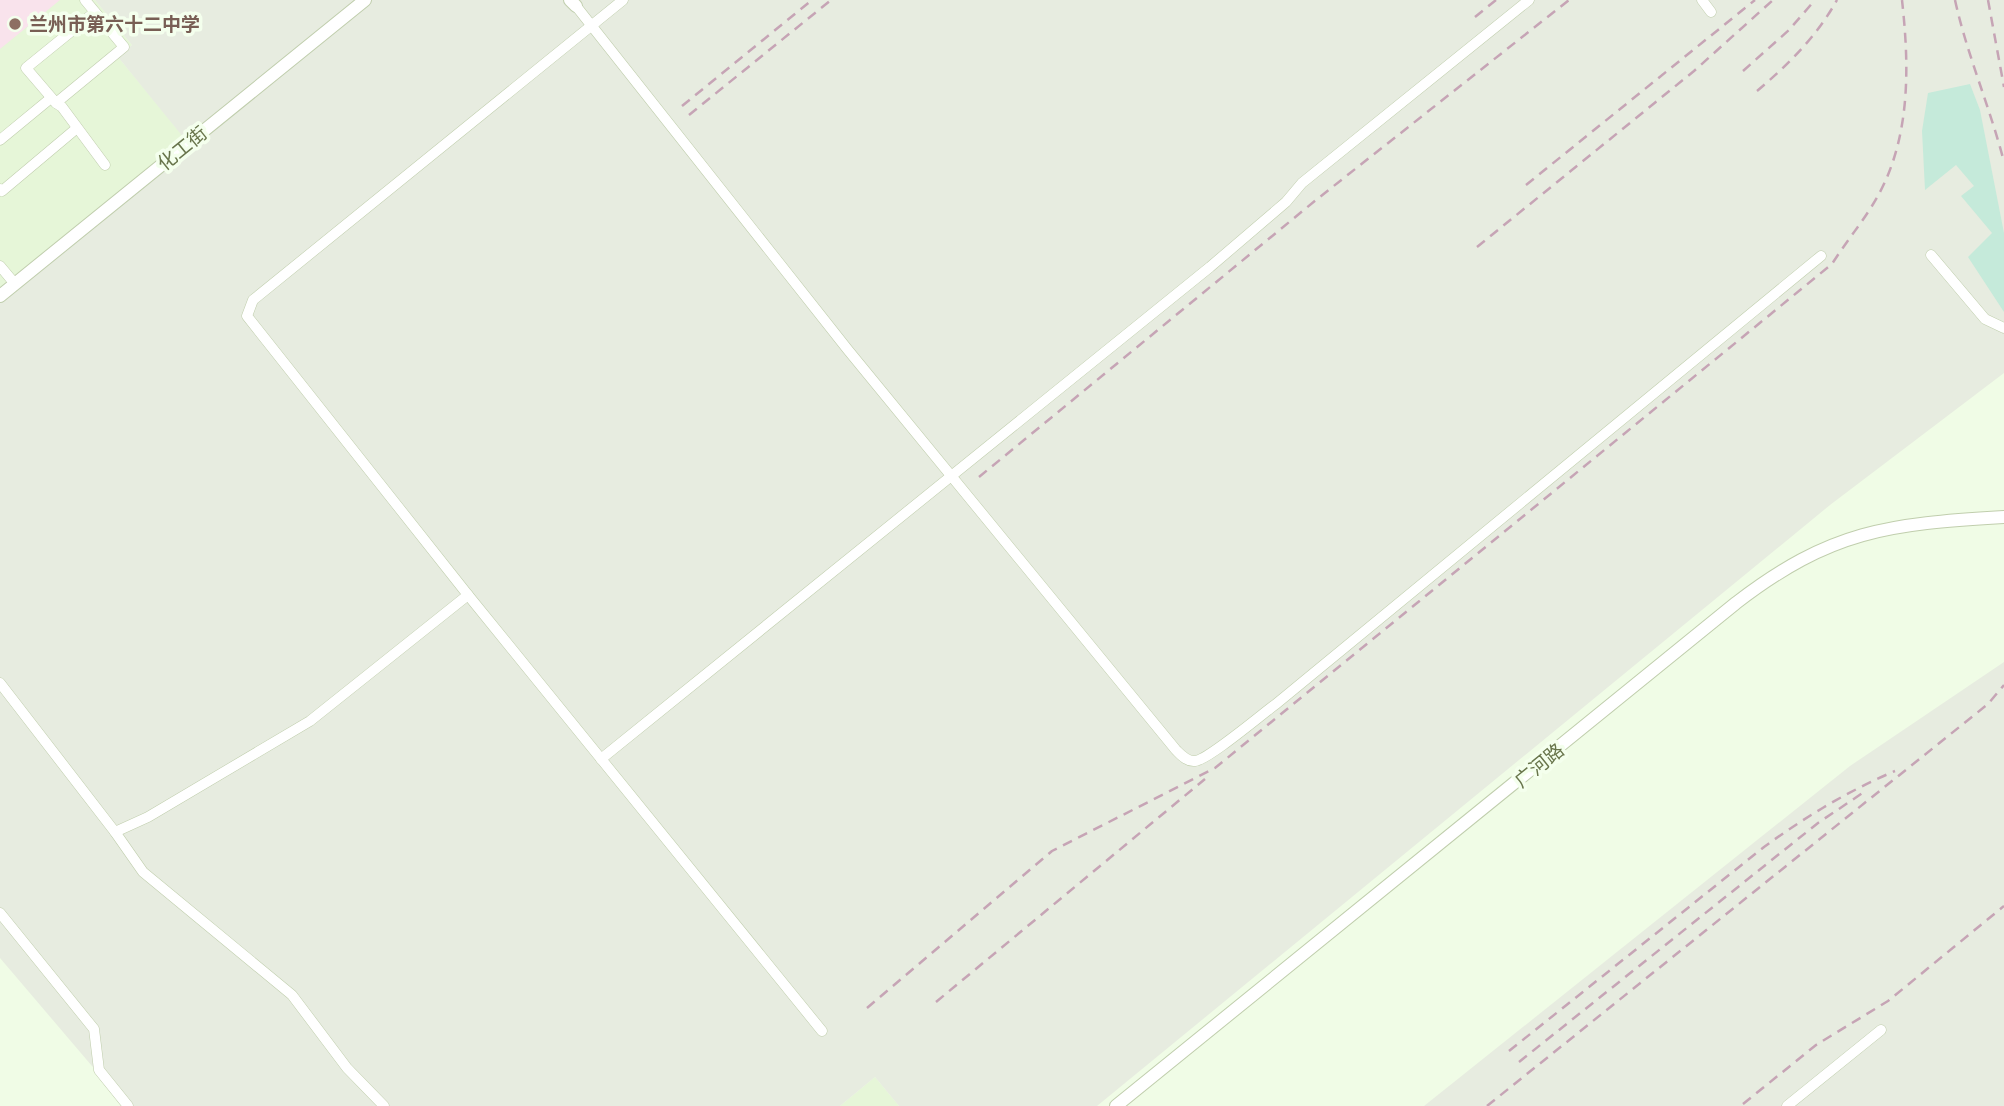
<svg xmlns="http://www.w3.org/2000/svg" width="2004" height="1106" font-family="'Archivo Narrow','Noto Sans SC',sans-serif">
<rect width="100%" height="100%" fill="#f0fce6"/>
<g fill="#e6f6d8">
<path d="M0,0h95l37,45 -14,12 71,86 -189,153z"/>
<path d="M875,1077l24,29h-59z"/>
</g>
<g fill="#e7ece0">
<path d="M95,0h1909v373l-174,132 -733,601h-198l-24,-29 -35,29h-714l-126,-148v-662l188,-153 -70,-86 14,-12z"/>
<path d="M2004,662v444h-580l426,-340z"/>
</g>
<path fill="#f9e3ec" d="M0,0h60l-60,49z"/>
<path fill="#c5eada" d="M1970,84l10,26 24,123v79l-36,-55 24,-24 -31,-37 13,-10 -18,-21 -31,25 -3,-59 6,-38z"/>
<g fill="none" stroke-linecap="round" stroke-linejoin="round">
<g stroke="#c0cead" stroke-width="11">
<g id="minor">
<path d="M85,0l39,47 -68,56 -30,-35 69,-56"/>
<path d="M623,0l-370,300 -6,16 221,279 354,436"/>
<path d="M1702,0l9,12"/>
<path d="M576,6l272,344 328,400c5,5 11,12 19,11 13,-1 67,-47 81,-57l545,-448"/>
<path d="M56,103l6,4 43,58"/>
<path d="M0,140l51,-42"/>
<path d="M0,189l2,2 75,-63"/>
<path d="M1931,255l54,64 19,9"/>
<path d="M0,266l15,18"/>
<path d="M0,683l115,149 33,-15 162,-96 158,-126"/>
<path d="M601,759l609,-492 76,-65 16,-19 227,-183"/>
<path d="M115,832l28,40 149,123 55,73 37,38"/>
<path d="M0,913l94,116 5,41 29,36"/>
<path d="M1787,1106l94,-76"/>
</g>
</g>
<g stroke="#c0cead" stroke-width="14">
<g id="tertiary">
<path d="M570,0l6,6"/>
<path d="M0,296l365,-296"/>
<path d="M1116,1106l620,-503c95,-73 152,-79 268,-86"/>
</g>
</g>
<use href="#minor" stroke="#fff" stroke-width="10"/>
<use href="#tertiary" stroke="#fff" stroke-width="12"/>
<g stroke="#c6a4b5" stroke-width="2.5" stroke-dasharray="10 7" stroke-linecap="butt">
<path d="M1955,0c12,55 35,107 49,162"/>
<path d="M1988,0l16,87"/>
<path d="M1475,17l21,-17"/>
<path d="M1743,71l46,-41 26,-30"/>
<path d="M1757,91c31,-26 60,-55 80,-91"/>
<path d="M682,106l130,-106"/>
<path d="M689,115l142,-115"/>
<path d="M1526,185l229,-185"/>
<path d="M1477,247l217,-176 79,-71"/>
<path d="M979,477l337,-277 253,-200"/>
<path d="M936,1002l269,-223"/>
<path d="M867,1008l185,-157 163,-83 617,-504c15,-24 35,-47 48,-72 31,-59 29,-129 22,-192"/>
<path d="M1509,1051l255,-204c41,-30 84,-56 131,-76"/>
<path d="M1519,1062l299,-239 49,-33"/>
<path d="M1743,1104l73,-59 72,-44 116,-95"/>
<path d="M1487,1106l501,-402 16,-19"/>
</g>
</g>
<circle fill="#8d6e63" stroke="#f4ffed" stroke-width="2.5" cx="15" cy="24" r="7"/>
<g text-anchor="middle" dominant-baseline="central" stroke-width="7" stroke-linejoin="round" paint-order="stroke">
<g font-size="19" font-weight="bold" fill="#785e54" stroke="#f4ffed" text-anchor="start">
<text x="29" y="24">兰州市第六十二中学</text>
</g>
<g font-size="19" fill="#68754b" stroke="#f4ffed">
<text transform="translate(182 148) rotate(-39)">化工街</text>
<text transform="translate(1539 765) rotate(-39)">广河路</text>
</g>
</g>
</svg>
